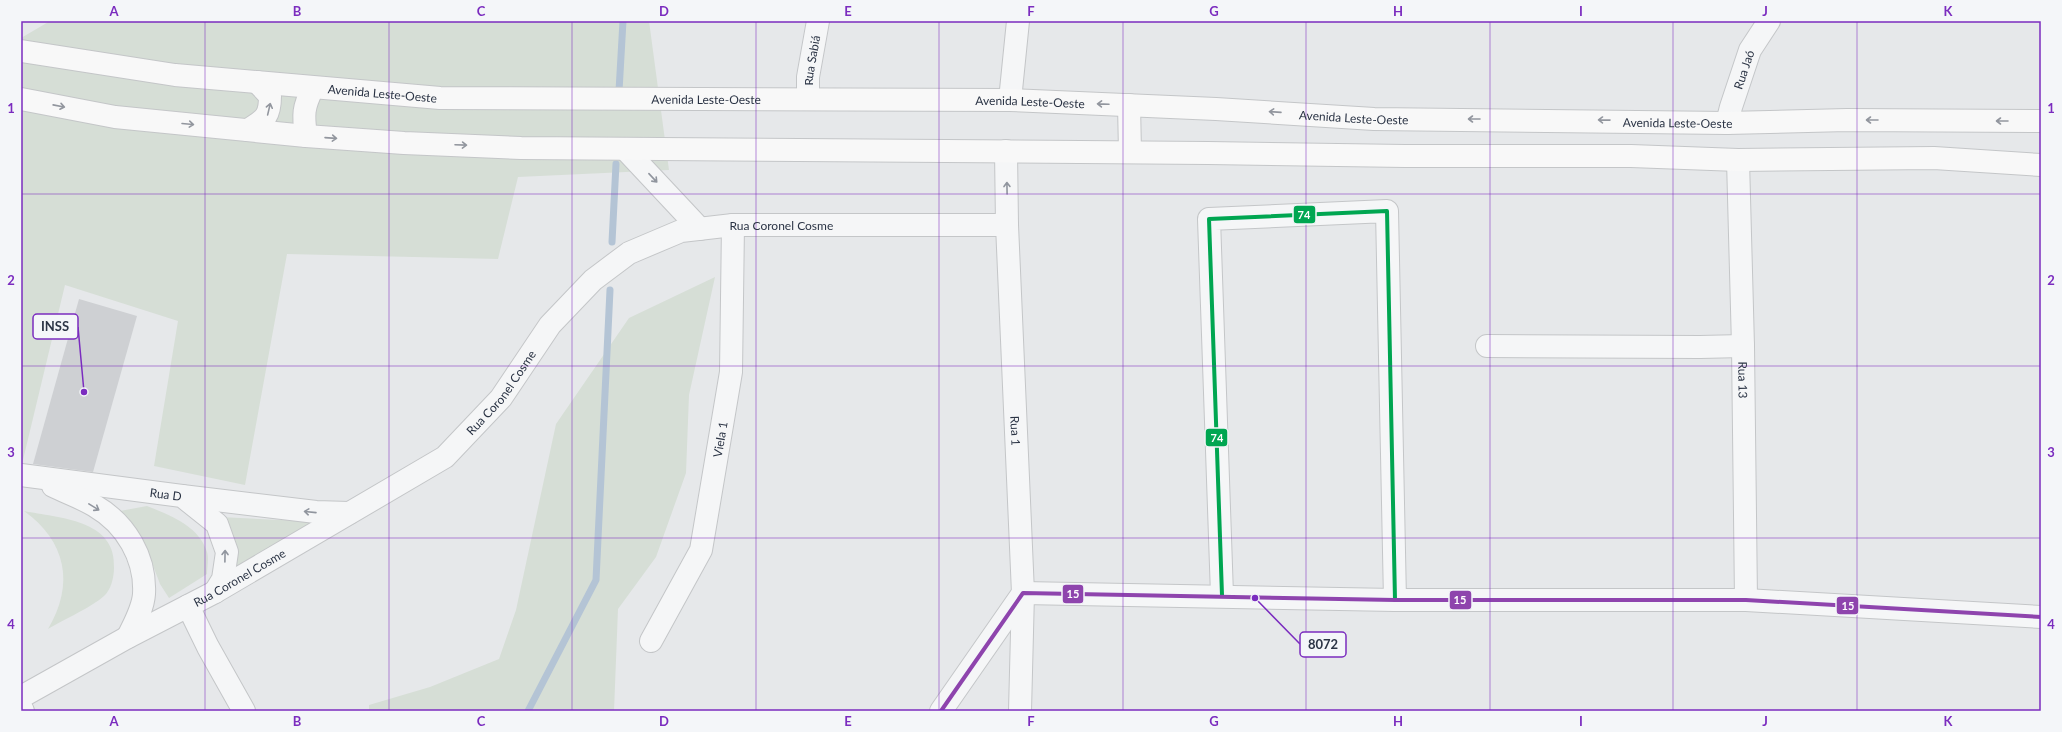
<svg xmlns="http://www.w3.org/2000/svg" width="2062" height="732" font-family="Lato,sans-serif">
<rect width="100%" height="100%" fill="#e6e8ea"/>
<g fill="#d6ded6">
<path d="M50,21h599l20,149 -151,7 -20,82 -211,-5 -42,231 -91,-19 24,-145 -113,-36 -43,179 -1,-426z"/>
<path d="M715,277l-26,118 -3,78 -30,84 -38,52 -4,102h-245v-6l61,-18 69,-28 17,-49 40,-186 73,-106z"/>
<path d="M147,506c23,9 52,20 60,46 2,6 0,16 0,22l-38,24 -9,-14 -11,-29 -29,-44z"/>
<path d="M24,511c34,7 93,8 90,57 0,9 -3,22 -10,28 -12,11 -41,24 -56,33 27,-45 18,-88 -24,-118z"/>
<path d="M219,517l104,5 -89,51z"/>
</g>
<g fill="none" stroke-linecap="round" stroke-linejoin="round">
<g stroke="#b4c4d5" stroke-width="7">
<path d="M619,91l4,-70"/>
<path d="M612,242l4,-78"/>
<path d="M528,711l68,-131 14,-290"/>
</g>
</g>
<path fill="#ced0d3" d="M79,299l58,17 -44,156 -60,-8z"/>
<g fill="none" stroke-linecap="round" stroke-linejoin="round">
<g stroke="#c4c6c8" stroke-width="24">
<g id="minor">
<path id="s1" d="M808,99v-22l10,-56"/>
<path d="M1010,100l8,-79"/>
<path id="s2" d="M1727,123l4,-16 19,-57 19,-29"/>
<path d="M626,150l74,79"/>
<path id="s3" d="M1738,160l5,186 3,254"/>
<path id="s4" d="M1007,225l16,368 -3,118"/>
<path d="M1487,346l213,1 43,-1"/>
<path id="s5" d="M21,475l161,21 35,28 10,28 -4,27 -8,13"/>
<path d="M53,486c14,7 29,12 42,20 31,18 51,52 49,88 -1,15 -10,30 -16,43"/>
<path d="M1222,595l-13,-376 178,-8 8,389"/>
<path d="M188,606l20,41 36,64"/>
<path id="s6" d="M651,641l50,-91 30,-178 2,-147"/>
<path d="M21,707l2,4"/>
<path d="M941,711l82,-118 372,7h351l295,17"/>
</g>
</g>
<g stroke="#c4c6c8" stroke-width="24">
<g id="tertiary">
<path d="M182,496l134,16 33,1"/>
<path id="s7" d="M21,697l107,-60 87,-45 230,-135 56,-59 49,-73 43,-45 36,-27 52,-22 52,-6h274l-1,-74"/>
</g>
</g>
<g stroke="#c4c6c8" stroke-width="24">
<g id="secondary">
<path id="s8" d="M21,51l154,24 265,23 570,2 206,9 158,10 353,4 120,-3 194,1"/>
<path d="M21,99l94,18 191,19 98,7 117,5 687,5 197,3h226l107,4 196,-2 107,7"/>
<path d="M1129,105l1,47"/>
<path d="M248,130c17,-11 22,-13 22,-34l-13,-14"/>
<path d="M306,136c-3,-21 -3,-29 7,-48"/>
</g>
</g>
<use href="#minor" stroke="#f5f6f7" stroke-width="22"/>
<use href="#tertiary" stroke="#f5f6f7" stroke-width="22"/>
<use href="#secondary" stroke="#f8f8f8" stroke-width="22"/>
<g stroke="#f4f6f9" stroke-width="7">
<path id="bus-1" d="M1222,595l-13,-376 178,-8 8,389"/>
</g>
<g stroke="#f4f6f9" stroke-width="7">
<path id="bus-2" d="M941,711l82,-118 372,7h351l295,17"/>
</g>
<use href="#bus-1" stroke="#00a651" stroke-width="4"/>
<use href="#bus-2" stroke="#8e44ad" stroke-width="4"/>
</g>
<defs><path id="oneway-shaft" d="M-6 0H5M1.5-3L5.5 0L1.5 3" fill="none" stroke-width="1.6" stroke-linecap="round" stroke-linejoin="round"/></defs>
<g stroke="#92969e">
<use href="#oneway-shaft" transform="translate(1103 104) rotate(-178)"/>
<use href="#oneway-shaft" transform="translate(59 106) rotate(11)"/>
<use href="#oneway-shaft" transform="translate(269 109) rotate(-77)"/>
<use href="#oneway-shaft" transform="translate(1275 112) rotate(-176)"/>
<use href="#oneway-shaft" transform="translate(1474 119) rotate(-180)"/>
<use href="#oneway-shaft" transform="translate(1604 120) rotate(-179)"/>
<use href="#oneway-shaft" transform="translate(1872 120) rotate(-180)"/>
<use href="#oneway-shaft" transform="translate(2002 121) rotate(-180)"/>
<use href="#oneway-shaft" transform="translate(188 124) rotate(5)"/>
<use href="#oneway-shaft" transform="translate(331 138) rotate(4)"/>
<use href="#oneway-shaft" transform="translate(461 145) rotate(2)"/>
</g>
<g stroke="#90959e">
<use href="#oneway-shaft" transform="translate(653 178) rotate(47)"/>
<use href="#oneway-shaft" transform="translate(1007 188) rotate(-91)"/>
<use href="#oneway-shaft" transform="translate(94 507) rotate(31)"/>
<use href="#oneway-shaft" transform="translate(310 512) rotate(-174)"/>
<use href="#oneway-shaft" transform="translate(225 556) rotate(-89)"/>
</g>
<path fill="none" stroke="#7b2cbf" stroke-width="1" stroke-opacity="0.55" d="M205,21v690M389,21v690M572,21v690M756,21v690M939,21v690M1123,21v690M1306,21v690M1490,21v690M1673,21v690M1857,21v690M21,194h2020M21,366h2020M21,538h2020"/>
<g text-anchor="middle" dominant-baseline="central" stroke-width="4" stroke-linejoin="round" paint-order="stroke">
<g font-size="12" fill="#2b3445" stroke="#f4f6f9">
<text stroke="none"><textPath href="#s1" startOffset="39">Rua Sabiá</textPath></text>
<text stroke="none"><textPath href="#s2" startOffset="56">Rua Jaó</textPath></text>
<text stroke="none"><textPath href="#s8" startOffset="364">Avenida Leste-Oeste</textPath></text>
<text stroke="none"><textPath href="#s8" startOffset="688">Avenida Leste-Oeste</textPath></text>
<text stroke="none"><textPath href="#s8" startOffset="1012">Avenida Leste-Oeste</textPath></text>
<text stroke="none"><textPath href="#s8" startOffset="1336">Avenida Leste-Oeste</textPath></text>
<text stroke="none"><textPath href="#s8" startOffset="1660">Avenida Leste-Oeste</textPath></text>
<text stroke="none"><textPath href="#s7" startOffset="921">Rua Coronel Cosme</textPath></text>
<text stroke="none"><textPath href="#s3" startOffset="220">Rua 13</textPath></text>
<text stroke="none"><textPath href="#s7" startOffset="573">Rua Coronel Cosme</textPath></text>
<text stroke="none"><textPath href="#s4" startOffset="206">Rua 1</textPath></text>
<text stroke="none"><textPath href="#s6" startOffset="216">Viela 1</textPath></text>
<text stroke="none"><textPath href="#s5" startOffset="146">Rua D</textPath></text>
<text stroke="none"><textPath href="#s7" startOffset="249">Rua Coronel Cosme</textPath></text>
</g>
</g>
<path fill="none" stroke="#7b2cbf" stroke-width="1.5" d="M84 392L78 327M1255 598L1300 644"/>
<g fill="#7b2cbf" stroke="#f4f6f9" stroke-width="1.5">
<circle cx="84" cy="392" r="4"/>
<circle cx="1255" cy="598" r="4"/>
</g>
<g fill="#f4f6f9" stroke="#7b2cbf" stroke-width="1.5">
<rect x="33" y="314" width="45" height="25" rx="4"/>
<rect x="1300" y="632" width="46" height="25" rx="4"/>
</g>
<g font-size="13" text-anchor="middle" font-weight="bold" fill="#2b3445">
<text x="55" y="331">INSS</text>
<text x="1323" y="649">8072</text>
</g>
<g stroke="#f4f6f9" stroke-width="1.5">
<rect x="1293" y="205" width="23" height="19" rx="4" fill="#00a651"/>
<rect x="1205" y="428" width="23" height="19" rx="4" fill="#00a651"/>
<rect x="1062" y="584" width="22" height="20" rx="4" fill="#8e44ad"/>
<rect x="1449" y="590" width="23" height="20" rx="4" fill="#8e44ad"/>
<rect x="1836" y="596" width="23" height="19" rx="4" fill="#8e44ad"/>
</g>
<g font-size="11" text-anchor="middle" font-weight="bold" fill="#fff">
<text x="1304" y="219">74</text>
<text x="1217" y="442">74</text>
<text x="1073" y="598">15</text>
<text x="1460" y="604">15</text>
<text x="1848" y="610">15</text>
</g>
<rect width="2062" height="732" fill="none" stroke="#f4f6f9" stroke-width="44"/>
<rect x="22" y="22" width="2018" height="688" fill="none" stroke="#7b2cbf" stroke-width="1.5"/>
<g font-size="13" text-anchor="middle" font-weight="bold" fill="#7b2cbf">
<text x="114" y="16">A</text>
<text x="297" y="16">B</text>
<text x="481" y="16">C</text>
<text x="664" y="16">D</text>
<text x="848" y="16">E</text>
<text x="1031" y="16">F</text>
<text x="1214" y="16">G</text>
<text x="1398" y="16">H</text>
<text x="1581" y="16">I</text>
<text x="1765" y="16">J</text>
<text x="1948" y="16">K</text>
<text x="11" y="113">1</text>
<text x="2051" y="113">1</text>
<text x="11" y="285">2</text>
<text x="2051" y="285">2</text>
<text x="11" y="457">3</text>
<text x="2051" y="457">3</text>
<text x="11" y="629">4</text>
<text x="2051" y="629">4</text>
<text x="114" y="726">A</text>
<text x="297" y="726">B</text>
<text x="481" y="726">C</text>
<text x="664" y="726">D</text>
<text x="848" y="726">E</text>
<text x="1031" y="726">F</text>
<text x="1214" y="726">G</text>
<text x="1398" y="726">H</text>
<text x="1581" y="726">I</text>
<text x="1765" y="726">J</text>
<text x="1948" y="726">K</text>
</g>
</svg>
